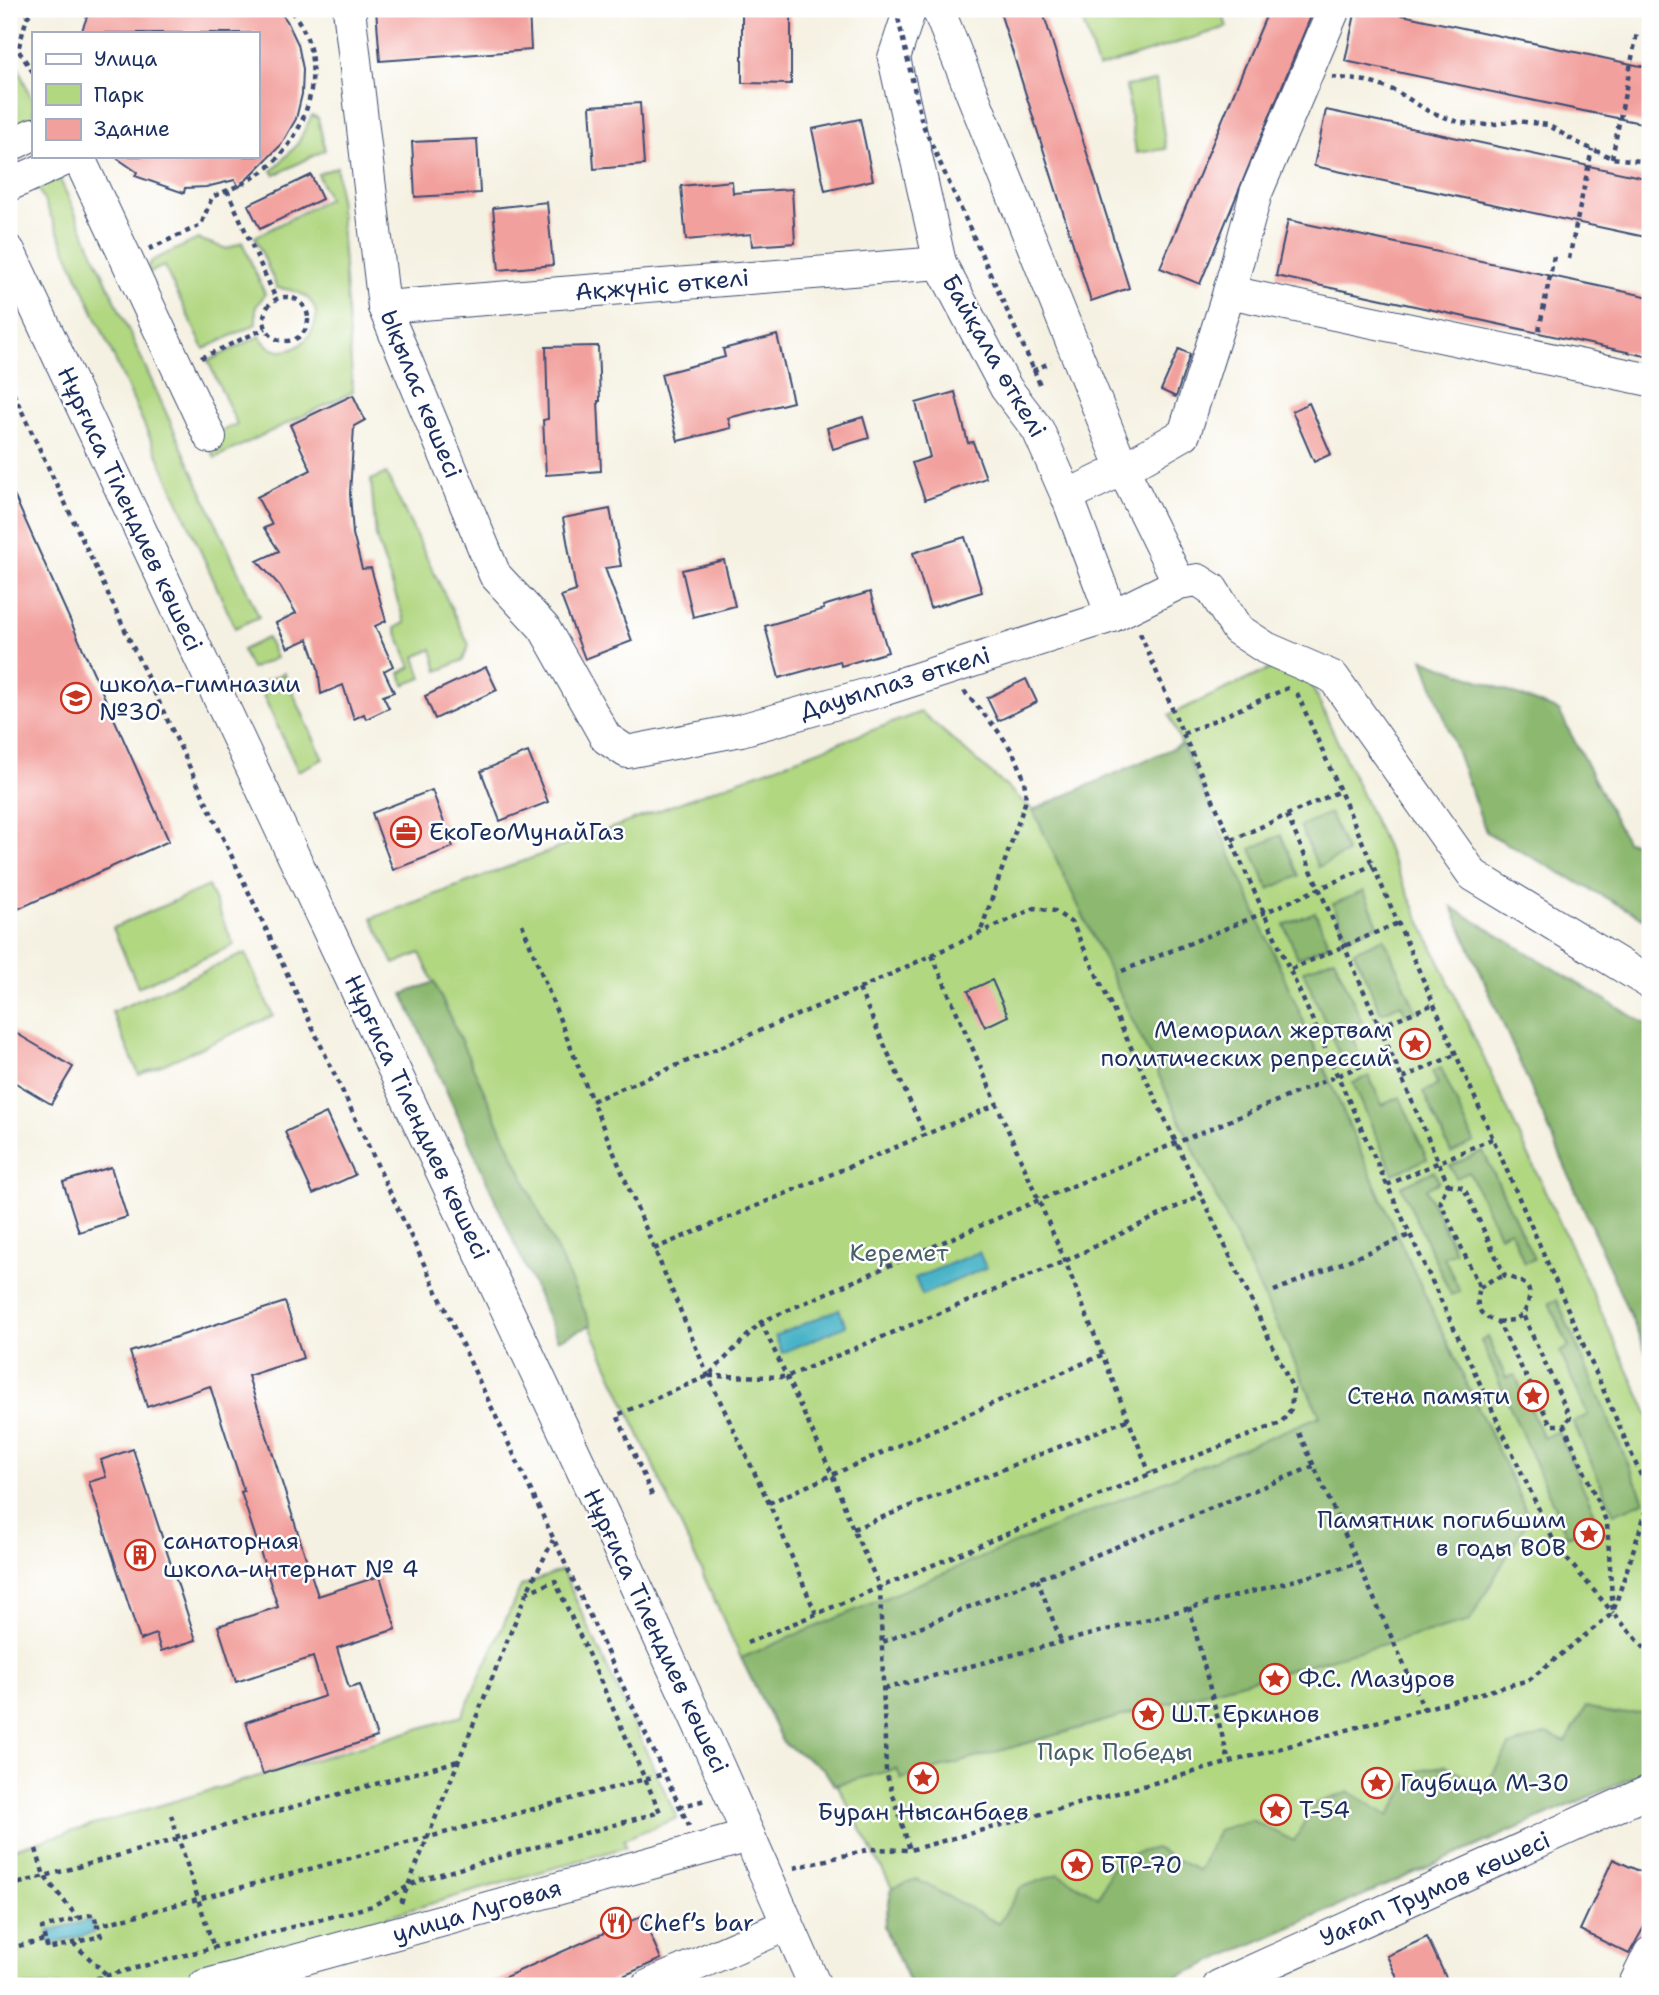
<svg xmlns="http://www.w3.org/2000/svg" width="1659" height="1995" font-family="'Shantell Sans',sans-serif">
<rect width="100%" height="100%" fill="#fff"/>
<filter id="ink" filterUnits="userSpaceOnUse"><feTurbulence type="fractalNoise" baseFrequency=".0143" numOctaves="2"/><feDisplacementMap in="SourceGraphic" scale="14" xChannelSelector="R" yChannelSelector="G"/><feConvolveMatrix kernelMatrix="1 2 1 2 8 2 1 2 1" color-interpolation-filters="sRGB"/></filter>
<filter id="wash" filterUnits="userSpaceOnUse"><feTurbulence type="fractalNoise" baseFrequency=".00686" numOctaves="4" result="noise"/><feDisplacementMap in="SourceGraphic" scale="28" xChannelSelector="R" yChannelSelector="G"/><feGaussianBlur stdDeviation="1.57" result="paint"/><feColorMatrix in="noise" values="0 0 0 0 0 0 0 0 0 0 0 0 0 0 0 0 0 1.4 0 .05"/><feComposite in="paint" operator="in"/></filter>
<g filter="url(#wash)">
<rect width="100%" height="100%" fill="#f5f1e2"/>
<g fill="#b1d781" stroke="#668370" stroke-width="2">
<path d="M1079,9h142l6,18 -129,41z"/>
<path d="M9,45l24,58v18l-24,14z"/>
<path d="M1156,81l10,68 -30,4 -10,-67z"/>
<path d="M312,115l6,3 7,32 -50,25 -3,-4 25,-26z"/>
<path d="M337,167l16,225 -138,66 -11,-19 33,-15 -29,-63 52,-25c29,50 100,-41 17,-48l-22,-51 73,-38 -10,-25z"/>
<path d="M58,175l201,442 -24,11 -198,-443z"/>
<path d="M198,239l29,10 15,-7 23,52 -9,13v17l-52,25 -40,-83 -16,7c-2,-6 1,-9 5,-13z"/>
<path d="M386,473l83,172 -6,15 -25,11 -6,-22 -17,8 7,21 -18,7 -4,-12 11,-6 -16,-39 10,-5 -29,-86 -5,-57z"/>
<path d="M267,638l9,20 -25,11 -9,-19z"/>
<path d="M1281,664l29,18 340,736v352l-494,216h-245l-27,-59 8,-39 -55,-104 -3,1 -10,-16 -41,-26 -42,-85 -321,-705 -26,11 -22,-46 549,-206 112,98 149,-65 -13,-30z"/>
<path d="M284,673l39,86 -25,12 -40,-87z"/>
<path d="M208,886l26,59 -96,42 -25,-59z"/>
<path d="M245,953l28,63 -134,59 -27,-63z"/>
<path d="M562,1570l115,248 -53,21 2,8 -238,69 -5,10 -229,60h-145v-136l453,-134 59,-130z"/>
</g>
<g fill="#8cb86f" stroke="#547466" stroke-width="2">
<path d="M1423,659l136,52 67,130 24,5v76l-164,-90z"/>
<path d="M1182,744l217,495 130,278 -59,104 -260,70 -309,88 -4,-10 -63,16 -10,-16 -41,-26 -42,-85 579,-242 -287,-606z"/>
<path d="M1330,813l17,40 -29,14 -18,-41z"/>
<path d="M1281,835l18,41 -30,13 -18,-40z"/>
<path d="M1364,891l14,34 -31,13 -14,-34z"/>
<path d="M1452,907l198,120v334z"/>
<path d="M1315,912l14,33 -31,13 -14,-33z"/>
<path d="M1384,938l32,73 -10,4 -5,-11 -20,9 -27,-62z"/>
<path d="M1334,958l28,63 -14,7 13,30 -17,7 -41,-94z"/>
<path d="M434,982l157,343 -33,15 -155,-346z"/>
<path d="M1441,1068l33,74 -23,11 -28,-61 15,-7 -6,-13z"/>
<path d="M1369,1076l13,29 18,-8 27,62 -34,15 -40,-91z"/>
<path d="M1483,1151l51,108 -9,4 -15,-33 -11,5 -30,-63 -13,6 -6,-12z"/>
<path d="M1434,1171l5,11 -13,7 29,63 -11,5 16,34 -9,4 -50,-109z"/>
<path d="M1557,1300l87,201 -30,13 -41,-92 15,-7 -28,-63 9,-5 -20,-44z"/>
<path d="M1488,1337l18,41 9,-3 28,63 15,-7 41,92 -32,13 -86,-195z"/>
<path d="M1586,1707l28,7 36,-2v58l-494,216h-245l-27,-59 8,-39 24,-9 83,45 21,-36 38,-14 41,23 17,-39 39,-10 44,23 19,-41 33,-10 43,21 22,-38 34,-11 39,24 26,-44 31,-7 39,22 24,-41 38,-12 19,8z"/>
</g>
<g fill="#4ab4c8" stroke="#327293" stroke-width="2">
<path d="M979,1252l7,16 -64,27 -7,-17z"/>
<path d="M839,1309l7,17 -64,27 -7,-17z"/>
<path d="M90,1920l3,13 -42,11 -3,-13z"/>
</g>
<g id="blocks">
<g fill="#f2a09d">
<path d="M90,9h188l9,12 11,23 5,25 -1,25 -6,25 -15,26 -42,42 -4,-7 -29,7 -21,1 -1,5 -49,-17 2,-4 -23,-16h143v-123h-176z"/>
<path d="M376,9h153l2,41 -151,11z"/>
<path d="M742,9h49v75l-49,-1z"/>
<path d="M999,9h43l87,279 -38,13z"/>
<path d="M1269,9h45l-114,275 -40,-16z"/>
<path d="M1356,9h18l276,59v57l-305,-64z"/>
<path d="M640,103l4,62 -50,4 -4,-63z"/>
<path d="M1326,110l324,69v59l-336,-72z"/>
<path d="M860,119l13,61 -48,11 -13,-62z"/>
<path d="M477,139l3,54 -65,4 -3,-55z"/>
<path d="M311,175l11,24 -62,30 -12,-24z"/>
<path d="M732,181l1,12 59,-4 3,54 -43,3 -1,-12 -65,6 -5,-54z"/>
<path d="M547,202l6,63 -54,5 -6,-62z"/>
<path d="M1288,220l362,77v60l-374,-81z"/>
<path d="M777,335l16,67 -65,16 3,10 -53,13 -17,-67 64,-17 -2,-8z"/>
<path d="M598,346l2,55h-2l3,70 -55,4 -3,-55 5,-1 -2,-72z"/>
<path d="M1179,349l11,5 -14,43 -15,-7z"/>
<path d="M955,392l13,51 5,-1 13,36 -61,22 -13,-37 18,-6 -14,-54z"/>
<path d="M353,395l12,25 -11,6 -4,68 3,40 9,35 9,-1 15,53 -11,5 18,40 -9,5 10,21 -11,4 6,12 -23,11 -2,-5 -10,5 -11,-34 -22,9 -3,-26 -10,-29 -20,9 -12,-25 20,-10 -16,-27 -23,-25 22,-10 -15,-23 8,-3 -15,-28 54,-27 -21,-45z"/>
<path d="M1309,403l22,51 -17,8 -22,-51z"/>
<path d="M863,417l6,21 -36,11 -6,-21z"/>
<path d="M9,484l160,357 -160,72z"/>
<path d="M610,509l11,57 -16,2 27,73 -47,18 -24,-63 15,-5 -13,-73z"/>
<path d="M965,537l17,55 -52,16 -17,-55z"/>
<path d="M724,560l11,46 -42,11 -11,-47z"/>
<path d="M870,592l18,60 -47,14 -1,-5 -61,17 -14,-52 59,-17 -1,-3z"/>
<path d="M486,667l11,23 -62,29 -10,-23z"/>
<path d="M1026,679l11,23 -39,19 -11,-23z"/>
<path d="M528,752l20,50 -48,19 -19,-50z"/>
<path d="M432,790l21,57 -60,23 -21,-57z"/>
<path d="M992,980l16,36 -23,11 -17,-36z"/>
<path d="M9,1029l64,38 -22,37 -42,-25z"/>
<path d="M326,1113l29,62 -42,19 -28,-62z"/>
<path d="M111,1167l16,50 -48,15 -16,-50z"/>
<path d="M285,1302l18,56 -55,18 70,220 62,-20 16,53 -59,19 12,40 11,-3 17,52 -114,37 -17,-52 79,-26 -12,-39 -77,25 -18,-56 60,-19 -37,-115 3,-1 -34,-105 -63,21 -17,-55z"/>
<path d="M133,1449l63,191 -35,11 -5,-17 -16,6 -51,-158 17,-5 -5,-17z"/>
<path d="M1613,1859l37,17v40l-21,38 -49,-24z"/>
<path d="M642,1916l19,43 -60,27h-116z"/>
<path d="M1427,1937l23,49h-49l-14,-30z"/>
</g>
</g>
</g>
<g filter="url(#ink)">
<use href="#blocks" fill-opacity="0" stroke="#3c4c72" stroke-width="2"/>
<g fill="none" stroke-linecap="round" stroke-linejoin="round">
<g stroke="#3c4c72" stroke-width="34">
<g id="minor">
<path d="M349,9l35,298 111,268 49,53 62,110 21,14 114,-22 138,-39 233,-75 67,-33 19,-3 14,9 25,40 29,19 67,29 140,198 177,108"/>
<path d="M910,9l-16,49 46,205 66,125 32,42 29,66 45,120"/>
<path d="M938,9l185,460 56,114"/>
<path d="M9,146l24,-12"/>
<path d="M78,156l132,281"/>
<path d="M9,185l64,-29"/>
<path d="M9,251l595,1265 114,250 97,220"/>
<path d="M1229,292l421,88"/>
<path d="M384,307l556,-44"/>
<path d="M1067,496l56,-27 61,-35 45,-142 27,-99 78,-184"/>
<path d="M204,1986l545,-150"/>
<path d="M648,1986l138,-61"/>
<path d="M1219,1986l431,-195"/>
<path d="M1634,1986l16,-33"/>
</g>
</g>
<g stroke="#3c4c72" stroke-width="4.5" stroke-dasharray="5 5" stroke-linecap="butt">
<path d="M33,72l-15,-22 9,-33 8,-8"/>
<path d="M1332,77l34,4 30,10 32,20 33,12 27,2 29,-4 31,4 28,17 36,16 38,4"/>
<path d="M1612,158l25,-125"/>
<path d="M227,190l49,109"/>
<path d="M149,249l52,-24 11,-28c18,-8 38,-15 54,-28 45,-35 66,-115 23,-160"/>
<path d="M1569,259l23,-110"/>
<circle cx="286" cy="319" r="22"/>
<path d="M1539,330l15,-74"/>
<path d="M201,358l65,-30"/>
<path d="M1034,370l6,15"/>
<path d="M1033,371l18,-9"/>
<path d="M9,384l680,1442"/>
<path d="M1140,633l40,94 207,458 169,361 57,67"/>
<path d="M964,691c26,32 66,67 61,112l-45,130"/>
<path d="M1297,693l353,803"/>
<path d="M1183,734l107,-47"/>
<path d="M1287,815l161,369 -8,17 40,87c-6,18 -1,29 18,34l53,103h13l43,98 6,89"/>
<path d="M1232,840l108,-49"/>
<path d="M522,924l70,177"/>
<path d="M1291,969l107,-46"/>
<path d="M1122,971l144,-59 107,-47"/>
<path d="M859,989l66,146"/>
<path d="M1380,1026l54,-22"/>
<path d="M1403,1078l54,-24"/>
<path d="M1448,1184l16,4 41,88c26,7 30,14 18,39l47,102 -6,8"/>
<path d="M1387,1185l107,-47"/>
<path d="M654,1249l344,-145"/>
<path d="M1480,1288l13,-9 12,-3"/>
<path d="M1274,1291l136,-56"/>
<path d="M761,1322l71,152 21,55 27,58 6,185 24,78"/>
<path d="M1498,1322l15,-2 10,-5"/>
<path d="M709,1376l77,1 279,-116 136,-66"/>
<path d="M1299,1433l125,276"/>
<path d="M652,1495l-35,-80 91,-39 53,-54 278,-122 353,-147"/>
<path d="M769,1503l333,-148"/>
<path d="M853,1529l276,-110"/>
<path d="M1037,1579l24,62"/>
<path d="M1189,1607l40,155"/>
<path d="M1614,1609l36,-110"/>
<path d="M816,1614l-47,-111 -61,-127 -116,-275 267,-112 73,-34 133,306 85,213"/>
<path d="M883,1642l431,-176"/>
<path d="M747,1643l403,-169 131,-51 10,-14 2,-20 -221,-466 -17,-12 -20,-3 -103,47"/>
<path d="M884,1689l476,-126"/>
<path d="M679,1807l26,-7"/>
<path d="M171,1815l43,133"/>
<path d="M36,1849l8,27 34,42"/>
<path d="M794,1868l77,-19 39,1 619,-170 84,-67 37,41"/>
<path d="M9,1886l449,-125"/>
<path d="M401,1903l126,-311 26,-52"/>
<path d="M45,1940l-3,-12 52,-14 3,12"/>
<path d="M9,1942l7,4 -7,15"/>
<path d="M73,1943l34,32"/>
<path d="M9,1948l36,-8 3,9 53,-13 -4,-10 567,-152"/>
<path d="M67,1986l305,-80 48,-26 240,-68 -105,-231 -28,11"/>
</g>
<use href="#minor" stroke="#fff" stroke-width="32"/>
<path stroke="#3c4c72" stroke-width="4.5" stroke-dasharray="5 5" stroke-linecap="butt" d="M896,9l26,114 112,247"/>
</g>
</g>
<defs>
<g id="school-ring" transform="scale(1.575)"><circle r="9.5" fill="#fff" stroke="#c8321e" stroke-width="1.5"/><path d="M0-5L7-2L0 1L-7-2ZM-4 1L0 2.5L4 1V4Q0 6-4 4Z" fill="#c8321e"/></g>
<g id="office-ring" transform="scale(1.575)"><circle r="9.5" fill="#fff" stroke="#c8321e" stroke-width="1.5"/><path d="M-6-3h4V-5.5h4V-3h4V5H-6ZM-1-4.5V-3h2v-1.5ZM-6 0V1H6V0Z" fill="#c8321e"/></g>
<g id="sight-ring" transform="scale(1.575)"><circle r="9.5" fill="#fff" stroke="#c8321e" stroke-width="1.5"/><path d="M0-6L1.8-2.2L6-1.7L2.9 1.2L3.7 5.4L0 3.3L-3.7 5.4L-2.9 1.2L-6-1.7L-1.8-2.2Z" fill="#c8321e"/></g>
<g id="building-ring" transform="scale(1.575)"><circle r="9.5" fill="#fff" stroke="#c8321e" stroke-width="1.5"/><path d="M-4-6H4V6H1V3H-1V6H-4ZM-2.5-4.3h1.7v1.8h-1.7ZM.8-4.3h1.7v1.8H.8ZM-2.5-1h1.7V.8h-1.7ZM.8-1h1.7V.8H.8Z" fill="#c8321e"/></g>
<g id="restaurant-ring" transform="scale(1.575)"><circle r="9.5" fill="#fff" stroke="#c8321e" stroke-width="1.5"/><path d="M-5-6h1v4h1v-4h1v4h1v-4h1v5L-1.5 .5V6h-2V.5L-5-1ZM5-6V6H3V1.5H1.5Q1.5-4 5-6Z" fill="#c8321e"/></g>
</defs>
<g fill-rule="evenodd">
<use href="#school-ring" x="76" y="698"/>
<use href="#office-ring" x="406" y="832"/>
<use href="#sight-ring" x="1415" y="1044"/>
<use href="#sight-ring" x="1533" y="1396"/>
<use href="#sight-ring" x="1589" y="1534"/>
<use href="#building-ring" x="140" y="1555"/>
<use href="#sight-ring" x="1275" y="1679"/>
<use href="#sight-ring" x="1148" y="1714"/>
<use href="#sight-ring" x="923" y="1778"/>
<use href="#sight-ring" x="1377" y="1783"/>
<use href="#sight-ring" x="1276" y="1810"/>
<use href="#sight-ring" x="1077" y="1865"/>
<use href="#restaurant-ring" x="616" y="1923"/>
</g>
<g text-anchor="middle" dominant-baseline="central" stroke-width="5" stroke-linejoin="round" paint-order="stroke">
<g font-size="24" fill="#1b2f5e" stroke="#fff">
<text transform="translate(662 285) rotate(-5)">Ақжүніс өткелі</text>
<text transform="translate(994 356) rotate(60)">Байқала өткелі</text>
<text transform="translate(421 394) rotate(68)">Ықылас көшесі</text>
<text transform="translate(130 509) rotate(65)">Нұрғиса Тілендиев көшесі</text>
<text transform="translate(895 683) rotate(-17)">Дауылпаз өткелі</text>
<text transform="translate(417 1117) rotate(65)">Нұрғиса Тілендиев көшесі</text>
<text transform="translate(656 1631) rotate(65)">Нұрғиса Тілендиев көшесі</text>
<text transform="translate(1435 1889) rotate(-24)">Уағап Трумов көшесі</text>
<text transform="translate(477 1911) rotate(-16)">улица Луговая</text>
</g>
<g font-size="24" fill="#1b2f5e" stroke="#fff" text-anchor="start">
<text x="99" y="684">школа-гимназии<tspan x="99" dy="28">№30</tspan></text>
<text x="429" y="832">ЕкоГеоМунайГаз</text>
<text x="1392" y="1030" text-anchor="end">Мемориал жертвам<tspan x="1392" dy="28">политических репрессий</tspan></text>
<text x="1510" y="1396" text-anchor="end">Стена памяти</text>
<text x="1566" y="1520" text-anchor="end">Памятник погибшим<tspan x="1566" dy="28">в годы ВОВ</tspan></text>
<text x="163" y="1541">санаторная<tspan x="163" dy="28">школа-интернат № 4</tspan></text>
<text x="1298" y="1679">Ф.С. Мазуров</text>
<text x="1171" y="1714">Ш.Т. Еркинов</text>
<text x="1400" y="1783">Гаубица М-30</text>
<text x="1299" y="1810">Т-54</text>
<text x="923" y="1812" text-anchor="middle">Буран Нысанбаев</text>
<text x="1100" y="1865">БТР-70</text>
<text x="639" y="1923">Chef’s bar</text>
</g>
<g font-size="24" fill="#486168" stroke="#fff">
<text x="899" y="1253">Керемет</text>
<text x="1115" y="1752">Парк Победы</text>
</g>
</g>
<rect width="1659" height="1995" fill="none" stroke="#fff" stroke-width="35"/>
<rect x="32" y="32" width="228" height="126" fill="#ffffff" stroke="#a4acbf" stroke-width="2"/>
<rect x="46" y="54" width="35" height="10" fill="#ffffff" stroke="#a4acbf" stroke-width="2"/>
<text x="94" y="66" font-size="21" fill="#1b2f5e">Улица</text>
<rect x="46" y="84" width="35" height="21" fill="#b1d781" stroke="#a4acbf" stroke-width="2"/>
<text x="94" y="102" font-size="21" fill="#1b2f5e">Парк</text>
<rect x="46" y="119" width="35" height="21" fill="#f2a09d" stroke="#a4acbf" stroke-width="2"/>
<text x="94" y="136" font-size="21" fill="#1b2f5e">Здание</text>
</svg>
